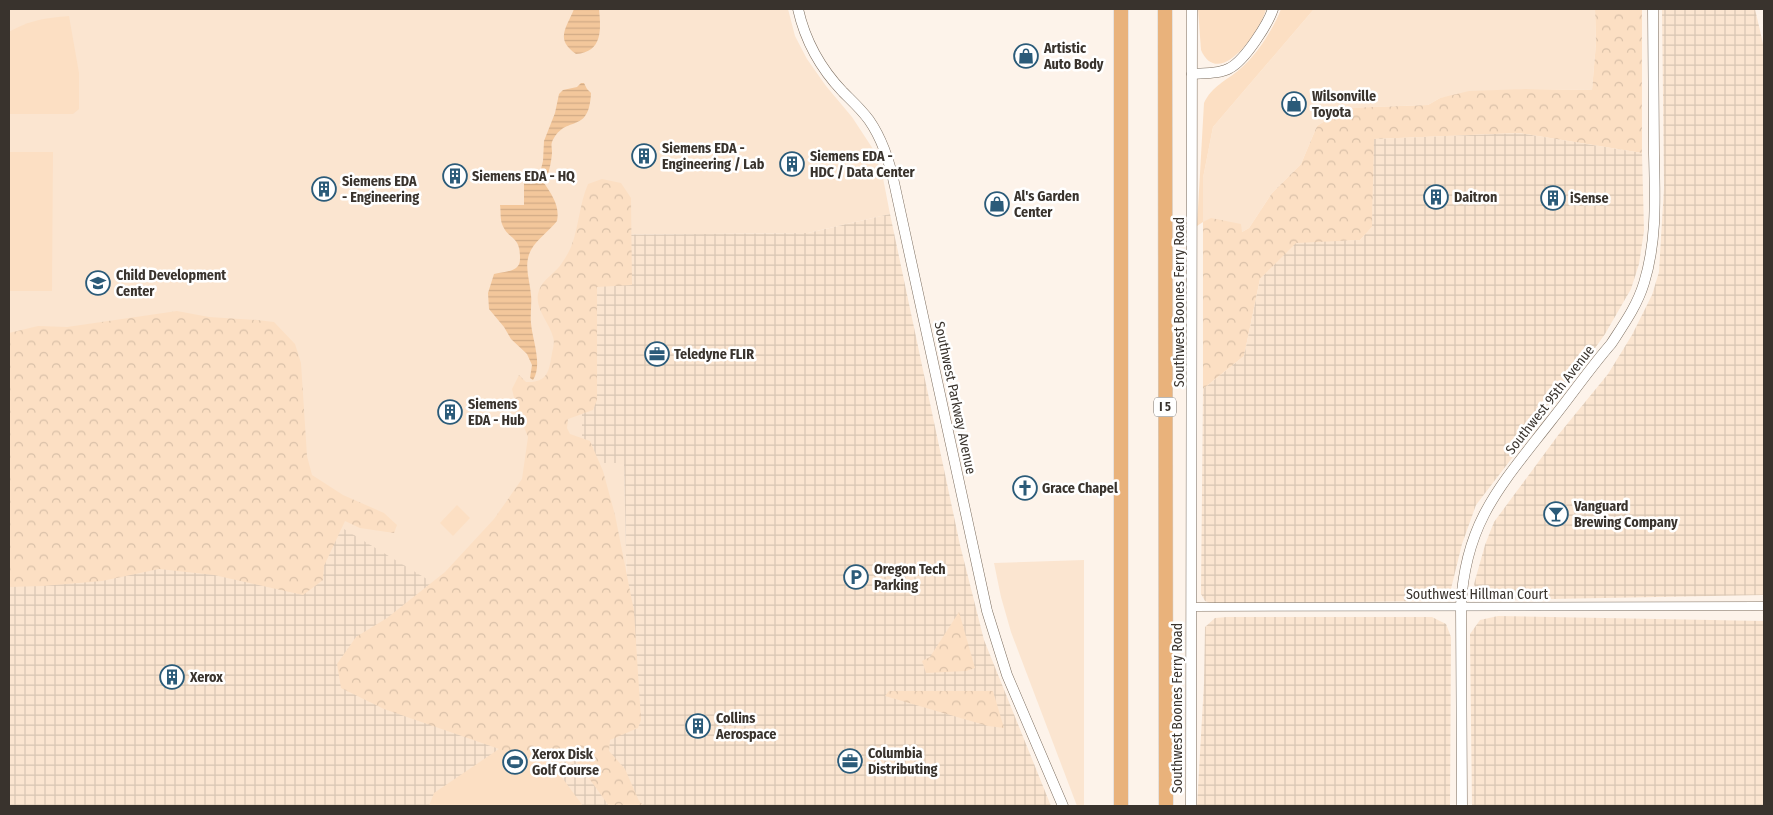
<svg xmlns="http://www.w3.org/2000/svg" width="1773" height="815" font-family="'Fira Sans Condensed',sans-serif">
<defs>
<pattern id="industrial-grid" width="8" height="8" patternUnits="userSpaceOnUse" patternTransform="scale(1.25)"><rect width="8" height="8" fill="#fbe5d0"/><path d="M0 4h8M4 0v8" fill="none" stroke="#d8c5b3"/></pattern>
<pattern id="forest-crowns" width="20" height="18" patternUnits="userSpaceOnUse" patternTransform="scale(1.25)"><rect width="20" height="18" fill="#fcdfc3"/><path d="M2 6a3 3 0 1 1 6 0M12 15a3 3 0 1 1 6 0" fill="none" stroke="#d9c0a8"/></pattern>
<pattern id="water-rules" width="6" height="5" patternUnits="userSpaceOnUse" patternTransform="scale(1.25)"><rect width="6" height="5" fill="#f3c79b"/><path d="M0 2.5h6" fill="none" stroke="#d1ab86"/></pattern>
</defs>
<rect width="100%" height="100%" fill="#fdf3ea"/>
<g fill="#fbe5d0">
<path d="M9,9h779l7,27 12,23 19,27 26,31 21,32 10,29 7,36 -82,19 -226,2v228l42,-1 6,268 -621,-244z"/>
<path d="M1314,9h281l1,34 -4,47 -67,-1 -85,9 -12,7 -83,3 -28,18 -16,38 -29,29 -23,35 -7,4 -39,-10v-44l10,-51z"/>
<path d="M1084,560v246h-7l-66,-174 -10,-35 -7,-34z"/>
</g>
<g fill="url(#industrial-grid)">
<path d="M1662,9h93l9,39v547l-274,5 -13,-7 -3,-9 11,-39 9,-23 65,-88 49,-60 24,-39 20,-40 7,-23 5,-85z"/>
<path d="M1519,133l123,20 2,78 -5,33 -8,25 -26,45 -24,34 -105,137 -14,39 -12,49 -7,6 -14,2 -217,3 -7,-3 -4,-7 2,-205 41,-33 16,-77 36,-37 64,-2 12,-13 1,-88z"/>
<path d="M890,214l70,331 24,95 67,166h-1042v-320l330,40 121,73 170,131 -6,-267h-42v-228l226,-2z"/>
<path d="M1498,616l266,5v185h-292l-2,-172 10,-14z"/>
<path d="M1227,617h205l14,7 5,13 -1,169h-253l7,-123 1,-56 10,-9z"/>
</g>
<g fill="#fcdfc3">
<path d="M1198,9h68c-5,21 -47,82 -65,41z"/>
<path d="M1281,9h33l-101,118 -10,51v44l-6,4 7,-123c8,-17 22,-22 36,-34 16,-13 34,-41 41,-60z"/>
<path d="M69,16l10,57v36l-6,5h-64v-82c21,-12 36,-14 60,-16z"/>
<path d="M9,152h44l-1,139h-43z"/>
<path d="M457,505l13,13 -17,18 -13,-13z"/>
<path d="M527,730l56,76h-154l5,-13z"/>
</g>
<g fill="url(#forest-crowns)">
<path d="M1595,9h47v144l-123,-20 -145,6 -2,88 -12,13 -64,3 -36,36 -16,77 -41,33v-167l8,-4 30,6 1,8 7,-4 23,-35 29,-29 16,-38 28,-18 83,-3 12,-7 29,-7 56,-2 67,1 4,-47z"/>
<path d="M602,179l19,4 10,15 1,87 -35,2v113l-4,10 -25,9 -1,9 3,6 20,7 13,30 12,44 19,96 7,109 -3,8 -28,12 -1,11 16,18 14,32 5,5h-35l-33,-46 -6,-1 -45,-1 -141,-49 -43,-21 -4,-24 19,-27 31,-19 58,-46 49,-53 28,-40 6,-42 -11,-27 -5,-21 7,-14 7,7c22,1 23,-11 26,-29 1,-5 3,-11 1,-16 -3,-13 -18,-28 -15,-43 2,-12 14,-19 21,-27 4,-5 9,-13 12,-20 8,-20 8,-42 17,-63z"/>
<path d="M177,311l32,6 48,3 17,2 21,22 6,19 6,93 5,19 31,20 41,18 13,12 -3,8 -34,-5 -15,-7 -21,45 -1,14 -20,15 -89,-20 -55,-6 -57,12 -59,5 -34,1v-254l29,-7 29,1z"/>
<path d="M959,612l16,56 -9,3 -40,2 -4,-12 8,-4z"/>
<path d="M889,691h104l11,37 -16,-2 -103,-30z"/>
</g>
<g fill="url(#water-rules)">
<path d="M574,9h25c2,20 4,43 -23,45 -21,-15 -10,-25 -2,-45z"/>
<path d="M581,83h3l3,6 4,4c-2,41 -23,22 -37,45 -4,6 -2,8 -2,15 -1,11 -3,20 -8,30 8,12 16,23 13,38 -8,10 -20,18 -26,29 -8,15 -1,30 0,45 1,9 -1,19 0,28 1,16 12,41 2,57l-3,-2 2,-13 -5,-11 -16,-15 -7,-12 -15,-18 -1,-16 6,-19c6,-2 17,-2 22,-6 4,-3 4,-7 4,-11 0,-22 -12,-17 -18,-33 -2,-6 -1,-13 -2,-19h24v-25l13,-5 4,-6 2,-8 1,-20 11,-28 4,-19 4,-4 14,-3z"/>
</g>
<g fill="none" stroke-linecap="round" stroke-linejoin="round">
<g stroke="#7b6d5f" stroke-width="9">
<path id="street" d="M1191,607l573,-1"/>
</g>
<g stroke="#7b6d5f" stroke-width="11">
<g id="secondary">
<path d="M798,9c7,31 23,60 45,83 9,9 18,17 26,28 14,20 21,43 26,67l92,424 20,64 56,131"/>
<path d="M1192,74c12,-1 28,0 38,-6 15,-8 38,-44 43,-59"/>
<path d="M1191,806l1,-797"/>
<path d="M1462,806l-1,-200c4,-84 40,-121 89,-184 21,-26 40,-54 61,-78 13,-20 26,-38 33,-61 13,-42 11,-85 10,-129 0,-48 -1,-97 -1,-145"/>
</g>
</g>
<g stroke="#d3d2d1" stroke-width="15">
<g id="highway">
<path d="M1121,9v797"/>
<path d="M1165,9l1,797"/>
</g>
</g>
<use href="#street" stroke="#fff" stroke-width="8"/>
<use href="#secondary" stroke="#fff" stroke-width="10"/>
<use href="#highway" stroke="#e9b27b" stroke-width="14"/>
</g>
<defs>
<g id="shop-ring" transform="scale(1.25)"><circle r="9.5" fill="#fff" stroke="#2b5b79" stroke-width="1.5"/><path d="M-5-2.5h2.3a2.7 3.5 0 0 1 5.4 0H5L5.5 6h-11ZM-1.5-2.5h3a1.5 2.3 0 0 0-3 0Z" fill="#2b5b79"/></g>
<g id="building-ring" transform="scale(1.25)"><circle r="9.5" fill="#fff" stroke="#2b5b79" stroke-width="1.5"/><path d="M-4-6H4V6H1V3H-1V6H-4ZM-2.5-4.3h1.7v1.8h-1.7ZM.8-4.3h1.7v1.8H.8ZM-2.5-1h1.7V.8h-1.7ZM.8-1h1.7V.8H.8Z" fill="#2b5b79"/></g>
<g id="school-ring" transform="scale(1.25)"><circle r="9.5" fill="#fff" stroke="#2b5b79" stroke-width="1.5"/><path d="M0-5L7-2L0 1L-7-2ZM-4 1L0 2.5L4 1V4Q0 6-4 4Z" fill="#2b5b79"/></g>
<g id="office-ring" transform="scale(1.25)"><circle r="9.5" fill="#fff" stroke="#2b5b79" stroke-width="1.5"/><path d="M-6-3h4V-5.5h4V-3h4V5H-6ZM-1-4.5V-3h2v-1.5ZM-6 0V1H6V0Z" fill="#2b5b79"/></g>
<g id="church-ring" transform="scale(1.25)"><circle r="9.5" fill="#fff" stroke="#2b5b79" stroke-width="1.5"/><path d="M-1.2-6h2.4v3.5h3.3v2.4h-3.3V6h-2.4V-.1h-3.3v-2.4h3.3Z" fill="#2b5b79"/></g>
<g id="bar-ring" transform="scale(1.25)"><circle r="9.5" fill="#fff" stroke="#2b5b79" stroke-width="1.5"/><path d="M-6-5H6L.8 .8V4.5H3.5V6h-7V4.5H-.8V.8Z" fill="#2b5b79"/></g>
<g id="parking-ring" transform="scale(1.25)"><circle r="9.5" fill="#fff" stroke="#2b5b79" stroke-width="1.5"/><path d="M-3.5-5.5H1a3.5 3.5 0 0 1 0 7H-1V5.5H-3.5ZM-1-3.4V-.6H.8a1.4 1.4 0 0 0 0-2.8Z" fill="#2b5b79"/></g>
<g id="stadium-ring" transform="scale(1.25)"><circle r="9.5" fill="#fff" stroke="#2b5b79" stroke-width="1.5"/><path d="M0-5a6.5 5 0 1 0 0 10a6.5 5 0 1 0 0-10ZM-3.5-1.8h7v3.6h-7Z" fill="#2b5b79"/></g>
</defs>
<g fill-rule="evenodd">
<use href="#shop-ring" x="1026" y="56"/>
<use href="#shop-ring" x="1294" y="104"/>
<use href="#building-ring" x="644" y="156"/>
<use href="#building-ring" x="792" y="164"/>
<use href="#building-ring" x="455" y="176"/>
<use href="#building-ring" x="324" y="189"/>
<use href="#building-ring" x="1436" y="197"/>
<use href="#building-ring" x="1553" y="198"/>
<use href="#shop-ring" x="997" y="204"/>
<use href="#school-ring" x="98" y="283"/>
<use href="#office-ring" x="657" y="354"/>
<use href="#building-ring" x="450" y="412"/>
<use href="#church-ring" x="1025" y="488"/>
<use href="#bar-ring" x="1556" y="514"/>
<use href="#parking-ring" x="856" y="577"/>
<use href="#building-ring" x="172" y="677"/>
<use href="#building-ring" x="698" y="726"/>
<use href="#office-ring" x="850" y="761"/>
<use href="#stadium-ring" x="515" y="762"/>
</g>
<g text-anchor="middle" dominant-baseline="central" stroke-width="5" stroke-linejoin="round" paint-order="stroke">
<rect fill="#fff" stroke="#74706c" stroke-width="1" x="1154" y="397.5" width="22" height="19" rx="4"/>
<g font-size="12" font-weight="bold" fill="#39332d">
<text x="1165" y="407">I 5</text>
</g>
<g font-size="14" font-weight="bold" fill="#39332d" stroke="#fff" text-anchor="start">
<text x="1044" y="48">Artistic<tspan x="1044" dy="16">Auto Body</tspan></text>
<text x="1312" y="96">Wilsonville<tspan x="1312" dy="16">Toyota</tspan></text>
<text x="662" y="148">Siemens EDA -<tspan x="662" dy="16">Engineering / Lab</tspan></text>
<text x="810" y="156">Siemens EDA -<tspan x="810" dy="16">HDC / Data Center</tspan></text>
<text x="472" y="176">Siemens EDA - HQ</text>
<text x="342" y="181">Siemens EDA<tspan x="342" dy="16">- Engineering</tspan></text>
<text x="1014" y="196">Al's Garden<tspan x="1014" dy="16">Center</tspan></text>
<text x="1454" y="197">Daitron</text>
<text x="1570" y="198">iSense</text>
<text x="116" y="275">Child Development<tspan x="116" dy="16">Center</tspan></text>
<text x="674" y="354">Teledyne FLIR</text>
<text x="468" y="404">Siemens<tspan x="468" dy="16">EDA - Hub</tspan></text>
<text x="1042" y="488">Grace Chapel</text>
<text x="1574" y="506">Vanguard<tspan x="1574" dy="16">Brewing Company</tspan></text>
<text x="874" y="569">Oregon Tech<tspan x="874" dy="16">Parking</tspan></text>
<text x="190" y="677">Xerox</text>
<text x="716" y="718">Collins<tspan x="716" dy="16">Aerospace</tspan></text>
<text x="868" y="753">Columbia<tspan x="868" dy="16">Distributing</tspan></text>
<text x="532" y="754">Xerox Disk<tspan x="532" dy="16">Golf Course</tspan></text>
</g>
<g font-size="14" fill="#39332d" stroke="#fff">
<text transform="translate(1179 302) rotate(-90)">Southwest Boones Ferry Road</text>
<text transform="translate(955 398) rotate(78)">Southwest Parkway Avenue</text>
<text transform="translate(1550 400) rotate(-52)">Southwest 95th Avenue</text>
<text x="1477" y="594">Southwest Hillman Court</text>
<text transform="translate(1177 708) rotate(-90)">Southwest Boones Ferry Road</text>
</g>
</g>
<rect width="1773" height="815" fill="none" stroke="#39332d" stroke-width="20"/>
</svg>
